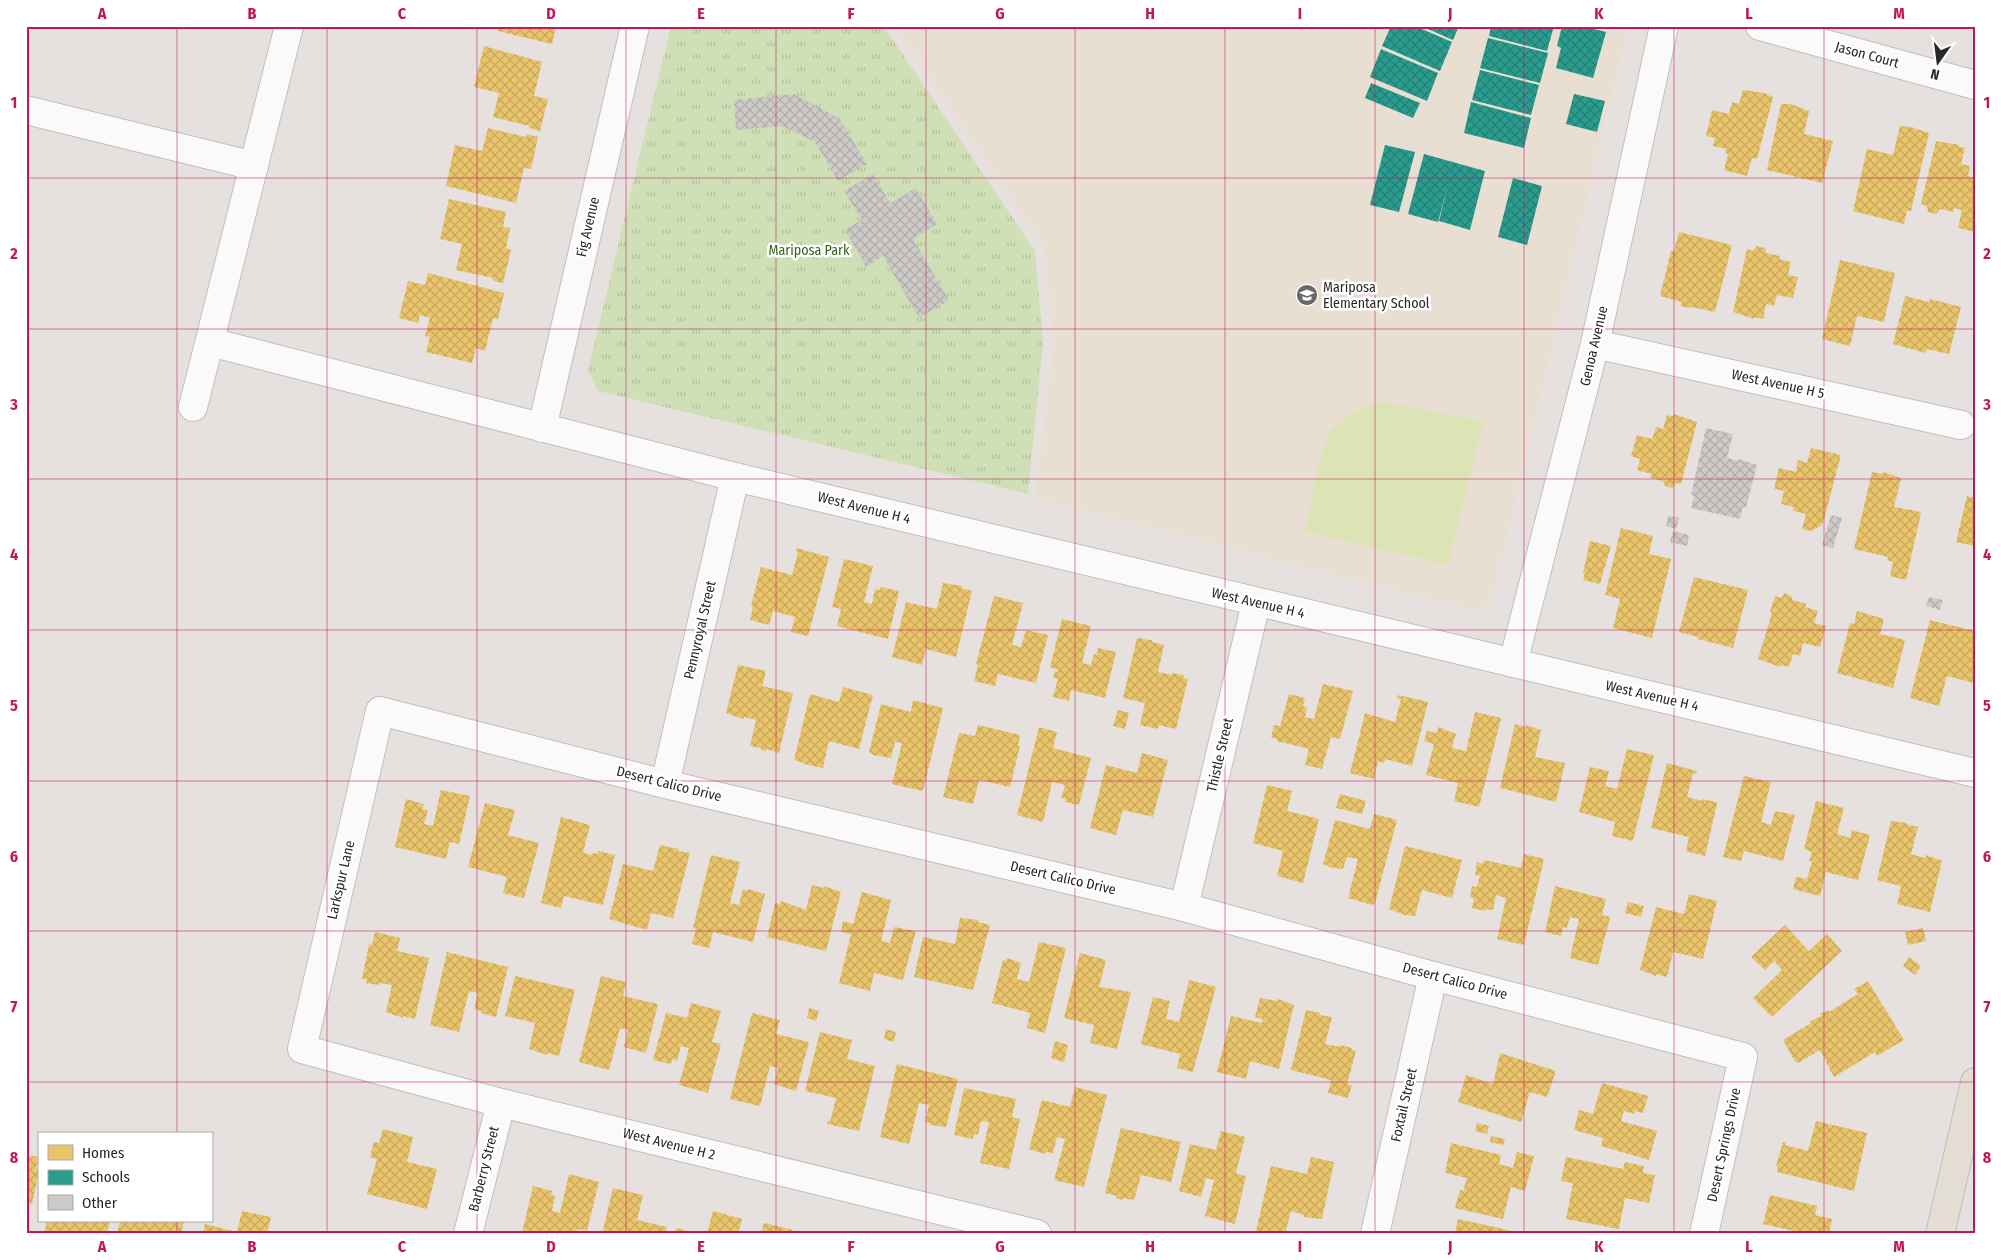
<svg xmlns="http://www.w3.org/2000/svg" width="2001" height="1260" font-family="'Fira Sans Condensed',sans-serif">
<defs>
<pattern id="park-tufts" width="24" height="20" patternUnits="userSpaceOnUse" patternTransform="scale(1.25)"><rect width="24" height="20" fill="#cfe0b7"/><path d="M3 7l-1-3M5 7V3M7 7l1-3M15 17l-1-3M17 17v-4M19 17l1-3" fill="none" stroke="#b2c09d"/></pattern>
<pattern id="homes-cross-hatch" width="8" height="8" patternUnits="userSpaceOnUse" patternTransform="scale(1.25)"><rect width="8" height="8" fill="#e9c46a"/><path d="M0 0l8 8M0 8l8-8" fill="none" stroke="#c8a85c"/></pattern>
<pattern id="schools-cross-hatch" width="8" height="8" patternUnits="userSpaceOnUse" patternTransform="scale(1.25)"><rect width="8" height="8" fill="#2a9d8f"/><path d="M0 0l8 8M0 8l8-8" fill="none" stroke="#248075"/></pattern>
<pattern id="building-cross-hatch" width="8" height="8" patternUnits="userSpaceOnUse" patternTransform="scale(1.25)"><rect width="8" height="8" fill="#cdcac7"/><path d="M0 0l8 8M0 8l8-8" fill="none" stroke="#b0aeab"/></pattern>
</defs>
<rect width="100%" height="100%" fill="#e6e1de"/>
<path fill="#e9ded2" d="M896,26h732l-137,578 -17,6 -439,-112 19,-154 -10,-98z"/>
<path fill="url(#park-tufts)" d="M671,26l214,2 150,223 8,93 -15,150 -430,-103 -10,-21z"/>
<path fill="#dce4b5" d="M1376,401l107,20 -35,144 -143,-34 13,-64 11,-35 24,-19z"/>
<g fill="url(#homes-cross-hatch)">
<path d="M499,26h57l-4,18 -54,-13z"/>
<path d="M484,46l58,16 -8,34 14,3 -8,32 -11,-3v-2l-36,-9 6,-24 -25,-6z"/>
<path d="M1743,90l21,3 9,4 -16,62 -5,-1 -5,18 -23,-6 4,-16 -3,-1 1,-4 -13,-3 2,-8 -9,-2 6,-26 17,4 3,-12 7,2z"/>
<path d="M1781,104h10l18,7 -5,23 29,7 -11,42 -55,-13z"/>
<path d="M1900,126l11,1 18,6 -18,78 -4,-1 -3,14 -51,-13 14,-62 26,6z"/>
<path d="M488,128l38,9 1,-3 11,3 -7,32 -7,-1 -8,35 -70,-17 9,-41 27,6z"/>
<path d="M1936,141l23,4v2l6,1 -4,16 9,2 -2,10 7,2v54l-17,-4 4,-18 -8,-2v4l-14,-3 -4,5 -8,-2 -1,-6 -6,-2z"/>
<path d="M449,199l57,13 -3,15 7,1 -4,20 5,2 -8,33 -10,-2v-3l-37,-8 6,-26 -22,-5z"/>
<path d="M1679,232l53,13 -17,67 -23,-5 -1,1 -11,-2 2,-4 -22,-6 11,-45h3z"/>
<path d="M1757,246l8,2 1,5 14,3 -1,3 12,3 -3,13 10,2 -5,21 -16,-3 -3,11 -8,-2 -3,15 -9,-2v2l-21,-7 14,-63 5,2z"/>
<path d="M1840,260l55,13 -11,49 -27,-6 -7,30 -28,-7z"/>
<path d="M428,273l76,20 -6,26 -5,-1 -8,33 -9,-3 -4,15 -46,-11 4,-15 -5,-1 5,-18 -10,-3 -2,8 -19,-5 9,-37 17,4z"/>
<path d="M1905,296l24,6 1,-3 31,8 -12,47 -22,-5 -1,4 -33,-9z"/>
<path d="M1674,414l23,8 -16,62 -5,-1 -4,5 -7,-2 -2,-5 -13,-3 1,-4 -14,-4 3,-11 -9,-3 6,-21 15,4 4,-12 7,2 4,-14 6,1z"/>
<path d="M1811,448l30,7 -16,61 -3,9 -10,6 -10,-2 4,-15 -13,-3 1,-4 -13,-3 3,-13 -10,-2 5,-21 17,4 2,-12 9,3z"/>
<path d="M1872,472l11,2v-2l18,6 -7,29 23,4 4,2 -15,67 -16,-4 3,-14 -6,-2 1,-3 -34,-8z"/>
<path d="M1967,496l8,2v48l-19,-4z"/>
<path d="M1621,528l32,8 -4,18 22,5 -19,79 -39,-10 7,-29 -15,-4z"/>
<path d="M1590,541l21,5 -11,38 -17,-4 2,-7h-2z"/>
<path d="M796,548l33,9 -21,79 -17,-4 4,-15 -22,-6 -4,14 -19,-5 3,-13 -2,-1 10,-39 31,8 6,-23 -2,-1z"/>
<path d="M844,559l29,7 -9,36 8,2 3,-15 5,1 1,-3 18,4 -11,48 -51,-13 4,-17 -9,-2z"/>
<path d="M1694,577l54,13 -15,58 -35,-9v-2l-19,-5z"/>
<path d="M943,583l19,3 -1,2 11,3 -16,66 -30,-8 -4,16 -30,-8 14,-55 31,7z"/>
<path d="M1785,593l6,3 2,4 13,4 -1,3 13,4 -4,12 12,3 -6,21 -17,-4 -3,13 -7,-2 -4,13 -8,-2 -1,2 -22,-8 14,-46 -2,-1 5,-16 6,2z"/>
<path d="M994,596l29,7 -11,42 9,2 5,-17 22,5 -12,48 -38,-9 -3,12 -21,-5 4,-16 -2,-1z"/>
<path d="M1857,611l27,8 -4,15 25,6 -12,48 -56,-15 13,-50 4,1z"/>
<path d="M1062,619l29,7 -9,37 9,2 3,-11 3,1 1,-7 18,4 -11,46 -34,-8 -2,11 -16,-4 5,-18 -5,-1 2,-7 3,1v-2l-8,-3z"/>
<path d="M1930,620l45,11 -1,52 -27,-7 -8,30 -29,-8z"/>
<path d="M1137,638l13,2h2v2l12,3 -6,27 14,3v-2l12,2 -1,3 5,1 -12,50 -17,-4 -1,4 -18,-4 5,-22 -22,-5z"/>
<path d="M738,665l28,6 -4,15 31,7 -14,60 -12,-4 -1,2 -5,-1v-2l-11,-2 6,-26 -12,-3 -1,2 -17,-6z"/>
<path d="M1323,684l30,7 -13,48 -9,-2 -9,32 -17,-4 4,-16 -32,-8v-2l-6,-2 3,-12 6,1 9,-32 16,4 -2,8 4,2 -2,9 9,2z"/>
<path d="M843,687l30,8 -14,54 -30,-8 -6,27 -19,-4v-1l-10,-3 16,-66 29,8z"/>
<path d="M1398,695l30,7 -16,64 -27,-7 -1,4 -6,-2 -4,18 -24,-6 15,-60 30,9 6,-23 -4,-1z"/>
<path d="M913,700l30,8 -20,83 -31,-7 10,-41 -7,-1 -4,16 -18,-3 -4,-3 12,-48 30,8z"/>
<path d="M1118,710l11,3 -4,16 -12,-3z"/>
<path d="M1475,712l26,6 -22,89 -25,-6 4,-18 -32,-8 8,-31 -10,-3 3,-10 10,2 1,-6 18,7 -4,14 14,3z"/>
<path d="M1515,724l10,3 1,-2 15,5 -6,27 30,6 -9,39 -56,-14z"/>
<path d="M978,725l42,10 -2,11h2l-10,41 -31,-7 -6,24 -30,-7 16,-64 16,3z"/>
<path d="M1039,727l18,5 -4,16 38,10 -12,47 -14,-3 1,-3 -5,-1 4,-13 -13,-3 -9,40 -26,-7z"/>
<path d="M1627,749l27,6 -21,86 -21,-5 3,-14 -36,-10 11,-45 19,4 -4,15 12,3z"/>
<path d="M1142,753l26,7 -15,57 -30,-7 -7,25 -26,-7 16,-63 31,8z"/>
<path d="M1667,763l30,8 -1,3 -3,-1 -6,24 15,4v-2l14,3 1,2 -12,52 -19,-5 3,-14 -38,-9z"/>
<path d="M1744,776l27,6 -10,40 10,3 4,-14 20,4 -12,46 -39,-10 -3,10 -18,-4z"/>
<path d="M1267,785l25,6 -5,20 32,8 -16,64 -26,-7 6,-25 -30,-8z"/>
<path d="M441,790l29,6 -11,48 -9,-2 -4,17 -51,-12 11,-48 18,5 -2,5 6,1 -4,14 9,2z"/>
<path d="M1340,794l26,7 -4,13 -26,-6z"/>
<path d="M1816,801l28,7 -7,26 13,4 2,-8 18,5 -12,45 -32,-8 -6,24 -27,-7 3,-12 11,2 5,-18h-3l3,-9 -8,-3z"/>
<path d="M485,803l30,7 -7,25 31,8 -15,55 -21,-5 4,-16 -39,-10z"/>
<path d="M1374,814l23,6 -22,83 -3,2 -24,-7 10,-39 -11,-2 -4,12 -15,-2v-1l-5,-2 12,-44 35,9z"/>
<path d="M561,817l29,8 -7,28 9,2 1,-2 5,1v-3l17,4 -12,50 -39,-9 -3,12 -20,-5z"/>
<path d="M1891,821l16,2 -1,1 12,3 -7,27 14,4 1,-3 16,6 -12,51 -33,-8 4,-18 -24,-6z"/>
<path d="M660,845l19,4 -1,2 12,2 -17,65 -22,-5 -4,17 -38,-11 14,-55 30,7z"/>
<path d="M1405,846l57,14 -10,38 -30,-8 -7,26 -11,-1 -15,-6z"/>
<path d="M1524,854l20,5 -20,86 -27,-6 9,-41 -10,-3 -3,15 -7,-1 -1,2 -13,-3 2,-10 -4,-1 2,-11 5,1 3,-11 -5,-1 2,-13 6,2 1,-4 37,8z"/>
<path d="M711,855l29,7 -10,41 9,2 4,-16 4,2 1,-2 17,5 -12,48 -40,-10 -4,16 -17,-4 4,-15 -3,-1z"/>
<path d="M812,885l12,3v-2l17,6 -15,59 -59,-14 8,-34 5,1 1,-3 25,9z"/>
<path d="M1555,886l51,13 -4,16 8,2 -12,48 -28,-7 9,-39 -9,-2 -3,11 -4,-1 -2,9 -16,-4z"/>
<path d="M862,892l29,8 -10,41 9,2 4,-16 22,4 -13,49 -29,-7 -4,18 -31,-8 12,-49 -10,-2 2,-11 10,3z"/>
<path d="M1689,894l28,7 -14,58 -30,-7 -6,25 -11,-3v2l-16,-6 16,-63 28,7z"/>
<path d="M1628,902l16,4 -3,11 -16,-4z"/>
<path d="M960,918l19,2 -1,2 12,3 -17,65 -59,-13 9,-40 32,7z"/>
<path d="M1785,925l24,26 18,-17 15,17 -70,66 -19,-19 29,-28 -8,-9 -9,9 -14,-13z"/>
<path d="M1923,928l3,13 -18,4 -3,-13z"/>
<path d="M375,932l25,6 -3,13 32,7 -14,61 -12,-3v2l-17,-6 6,-27 -12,-2 -1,2 -13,-2 1,-3 -5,-1 7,-35 3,1z"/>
<path d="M1039,942l27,6 -21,85 -18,-5 3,-15 -38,-10 11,-43 3,1 1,-3 14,5 -4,16 12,3z"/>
<path d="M447,952l61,15 -12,50 -15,-4 1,-2 -8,-2 4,-16 -9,-2 -10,41 -29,-7z"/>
<path d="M1080,953l26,7 -7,27 32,5 -14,57 -27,-6 4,-18 -30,-7z"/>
<path d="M1909,957l12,9 -6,9 -12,-9z"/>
<path d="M515,976l60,14 -16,66 -12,-3v2l-18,-6 6,-26 -30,-7z"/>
<path d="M601,976l25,6 -3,14 35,8 -12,49 -22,-6 4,-17 -8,-2 -11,42 -30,-8z"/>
<path d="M1189,980l27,7 -23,85 -16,-4 3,-14 -39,-10 12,-47 17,4 -4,18 13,3z"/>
<path d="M1868,981l36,59 -27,16 -2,-4 -41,25 -14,-27 -22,13 -1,-2 -1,2 -13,-23 28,-17 -1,-2 12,-5 -2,-2 8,-4 1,2 29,-18 -4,-5z"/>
<path d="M1260,998l18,3v-2l16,6 -15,64 -29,-8 -4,18 -29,-7 14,-56 31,7 1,-4 -8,-2z"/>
<path d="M691,1003l30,8 -9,31 9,2 -13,49 -29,-8 10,-37 -8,-2 -4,15 -5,-2 -1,5 -18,-4 13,-47 21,5z"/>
<path d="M809,1008l10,3 -3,10 -9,-3z"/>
<path d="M1306,1010l14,3v2l12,2 -7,27 15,3v-2l12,3 -1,2 5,1 -9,33 5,1 -4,13 -20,-5 3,-13 -40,-10z"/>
<path d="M752,1013l28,7 -4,14 33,8 -13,49 -22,-7 4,-16 -8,-2 -10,40 -30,-7z"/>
<path d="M886,1029l10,3 -2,10 -10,-3z"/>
<path d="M820,1032l32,8 -5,19 28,7 -16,65 -32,-7 1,-3 2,1 6,-24 -31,-7z"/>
<path d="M1055,1041l13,4 -4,17 -13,-4z"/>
<path d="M1500,1053l56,18 -9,26 -17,-5 -9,30 -63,-20 8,-27 27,9z"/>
<path d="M897,1064l61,15 -12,48 -16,-2v-2l-5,-1 4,-17 -10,-2 -10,41 -29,-7z"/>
<path d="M1602,1083l46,13 -5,17 -8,-2 -1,3 -10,-3 -3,10 36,10 -8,29 -48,-14 2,-8 -29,-8 5,-20 14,4z"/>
<path d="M1075,1087l32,8 -23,92 -30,-7 11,-41 -8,-2 -4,16 -7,-1 -1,2 -16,-5 13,-49 28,7z"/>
<path d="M964,1088l52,11 -4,18 8,2 -11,50 -29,-6 9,-41 -8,-1 -3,14 -4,-1 -1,5 -19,-4z"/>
<path d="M1816,1121l51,12 -13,58 -77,-19 1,-6h-2l7,-24h3l-1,3 23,6z"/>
<path d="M1477,1123l12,3 -2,8 -12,-3z"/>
<path d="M1121,1128l60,14 -10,40 -30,-7 -7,25 -11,-2 -1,2 -6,-2 1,-2 -12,-3z"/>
<path d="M383,1129l30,8 -6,25 30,7 -10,40 -60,-15 10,-35 -7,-2 4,-15 5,1z"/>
<path d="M1221,1131l24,6 -9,36 10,3 -11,48 -30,-8 9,-36 -8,-2 -5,19 -22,-6 11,-47 26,6z"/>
<path d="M1491,1136l14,3 -2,6 -13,-3z"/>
<path d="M1451,1143l50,12 -2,9 14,4 4,-16 17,4 -9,35 -14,-4 -8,32 -48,-11 5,-18 3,1 4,-13 -22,-5z"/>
<path d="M26,1155l13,2 -3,11 3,2 -7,34 -6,-1z"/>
<path d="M1311,1157l23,5 -12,57 -18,-2v-2l-13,-4 -6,23h-16l-13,-3 15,-65 36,8z"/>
<path d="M1566,1157l57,12 2,-7 19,4 -1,7 12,2 -6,28 -24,-5 -6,31 -53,-10 7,-36 -12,-2z"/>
<path d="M569,1174l30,8 -12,49 -9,-2 -2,5 -54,-1 11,-47 19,5 -1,4 4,1 -3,15 8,2z"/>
<path d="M613,1188l30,7 -6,25 30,7 -2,7h-63z"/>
<path d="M1770,1195l47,11 -2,9 17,4 -3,15h-30v-2l-36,-8z"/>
<path d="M242,1211l29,6 -4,17h-64l2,-10 32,8z"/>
<path d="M713,1211l29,8 -4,15h-31z"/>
<path d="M1458,1219l50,11 -1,4h-52z"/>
<path d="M47,1221h63l-3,13h-63z"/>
<path d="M120,1221h64l-3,13h-64z"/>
<path d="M764,1223l29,7 -1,4h-31z"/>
<path d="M676,1228l19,5v1h-20z"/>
</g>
<g fill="url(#schools-cross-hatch)">
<path d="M1391,26h24l37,16 -12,29 -58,-25z"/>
<path d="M1421,26h38l-6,14z"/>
<path d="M1491,26h63l-7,25 -58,-15z"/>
<path d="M1562,26h21l23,6 -13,46 -37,-10 5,-20 -4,-2z"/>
<path d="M1488,38l60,15 -8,30 -60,-15z"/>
<path d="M1381,49l57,24 -11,28 -57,-24z"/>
<path d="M1480,70l59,15 -8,30 -59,-15z"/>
<path d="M1371,83l49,20 -7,15 -48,-20z"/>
<path d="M1574,94l31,7 -8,31 -31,-8z"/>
<path d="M1471,102l60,16 -7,30 -60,-15z"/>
<path d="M1385,145l30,7 -16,60 -29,-7z"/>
<path d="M1424,154l61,17 -15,59 -31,-9 9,-36 -10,37 -30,-8z"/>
<path d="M1513,178l29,8 -15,59 -29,-8z"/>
</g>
<g fill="url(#building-cross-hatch)">
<path d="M794,94l45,24 28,46 -29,17 -23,-39 -33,-16 -46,4 -2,-30z"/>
<path d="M873,174l17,29 26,-15 21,36 -24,15 36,61 -30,18 -36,-62 -17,11 -21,-37 17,-10 -18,-29z"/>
<path d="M1706,428l27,6 -6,24 11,3 1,-2 18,6 -11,42h-3l-3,12 -49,-11 3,-12 -3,-1z"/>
<path d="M1831,515l11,3 -9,30 -11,-3z"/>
<path d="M1668,516l11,2 -3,11 -10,-3z"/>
<path d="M1673,531l16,4 -2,11 -17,-4z"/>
<path d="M1929,597l14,3 -3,10 -14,-4z"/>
</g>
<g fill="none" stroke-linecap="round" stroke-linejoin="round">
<g stroke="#c0bfbf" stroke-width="30">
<g id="street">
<path d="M1760,26l215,59"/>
<path d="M26,110l228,56"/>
<path d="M210,342l525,135 1240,296"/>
<path d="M1595,344l366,81"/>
<path d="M193,407l96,-381"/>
<path d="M542,428l93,-402"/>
<path d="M1513,663l82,-319 69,-318"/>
<path d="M665,784l70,-307"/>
<path d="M1184,907l72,-304"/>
<path d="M468,1234l33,-131"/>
<path d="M1037,1234l-536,-131 -199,-54 78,-338 285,73 519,123 249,69 310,81 -39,177"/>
<path d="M1375,1234l58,-258"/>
</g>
</g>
<g stroke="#bfbdbc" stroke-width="30">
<path id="primary" d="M1940,1234l35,-152"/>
</g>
<use href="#street" stroke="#fbfafa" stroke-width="28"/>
<use href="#primary" stroke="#e4ddd3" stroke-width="28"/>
</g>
<path fill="none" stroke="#c2185b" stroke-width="1" stroke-opacity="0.55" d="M177,26v1108M327,26v1208M477,26v1208M626,26v1208M776,26v1208M926,26v1208M1075,26v1208M1225,26v1208M1375,26v1208M1524,26v1208M1674,26v1208M1824,26v1208M26,178h1949M26,329h1949M26,479h1949M26,630h1949M26,781h1949M26,931h1949M26,1082h1949M177,1221v13"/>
<defs>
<g id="school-disc" transform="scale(1.125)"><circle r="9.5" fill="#6a6968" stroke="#fff"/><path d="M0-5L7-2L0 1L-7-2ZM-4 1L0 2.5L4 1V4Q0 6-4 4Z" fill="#fff"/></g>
</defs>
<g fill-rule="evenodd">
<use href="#school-disc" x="1307" y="295"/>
</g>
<g text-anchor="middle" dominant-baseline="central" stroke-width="5" stroke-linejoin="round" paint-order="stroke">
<g font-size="14" fill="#282828" stroke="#fff">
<text transform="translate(1867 55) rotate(15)">Jason Court</text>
<text transform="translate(588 227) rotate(-77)">Fig Avenue</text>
<text transform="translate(1594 346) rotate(-77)">Genoa Avenue</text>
<text transform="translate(1778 384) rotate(12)">West Avenue H 5</text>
<text transform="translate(864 508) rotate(14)">West Avenue H 4</text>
<text transform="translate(1258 603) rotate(13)">West Avenue H 4</text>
<text transform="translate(700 630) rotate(-77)">Pennyroyal Street</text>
<text transform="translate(1652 696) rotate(13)">West Avenue H 4</text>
<text transform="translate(1220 755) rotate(-77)">Thistle Street</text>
<text transform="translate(669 784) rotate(14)">Desert Calico Drive</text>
<text transform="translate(1063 878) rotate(13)">Desert Calico Drive</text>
<text transform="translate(341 880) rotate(-77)">Larkspur Lane</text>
<text transform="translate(1455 981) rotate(15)">Desert Calico Drive</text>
<text transform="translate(1404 1105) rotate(-77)">Foxtail Street</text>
<text transform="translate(669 1144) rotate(14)">West Avenue H 2</text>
<text transform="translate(1724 1145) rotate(-78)">Desert Springs Drive</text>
<text transform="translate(484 1169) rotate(-76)">Barberry Street</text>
</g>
<g font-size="14" fill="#37621b" stroke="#fff">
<text x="809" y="250">Mariposa Park</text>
</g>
<g font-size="14" fill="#282828" stroke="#fff" text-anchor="start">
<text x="1323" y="287">Mariposa<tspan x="1323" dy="16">Elementary School</tspan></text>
</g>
</g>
<rect width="2001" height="1260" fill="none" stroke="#ffffff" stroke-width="55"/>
<rect x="38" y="1132" width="175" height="90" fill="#ffffff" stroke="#a9a9a9"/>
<rect x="48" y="1145" width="25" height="15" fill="#e9c46a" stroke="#a9a9a9"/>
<text x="82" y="1158" font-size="15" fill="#282828">Homes</text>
<rect x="48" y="1170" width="25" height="15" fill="#2a9d8f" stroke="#a9a9a9"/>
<text x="82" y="1182" font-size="15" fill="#282828">Schools</text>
<rect x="48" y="1195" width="25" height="15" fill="#cdcac7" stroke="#a9a9a9"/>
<text x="82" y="1208" font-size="15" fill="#282828">Other</text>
<g transform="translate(1938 62) rotate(194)" stroke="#ffffff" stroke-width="4" paint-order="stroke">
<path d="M0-4L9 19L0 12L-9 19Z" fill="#282828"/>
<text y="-8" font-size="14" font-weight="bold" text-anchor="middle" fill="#282828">N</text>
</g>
<rect x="28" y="28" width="1946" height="1204" fill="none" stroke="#c2185b" stroke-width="2"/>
<g font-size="16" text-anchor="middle" font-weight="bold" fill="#c2185b">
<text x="102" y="19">A</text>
<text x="252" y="19">B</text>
<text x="402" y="19">C</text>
<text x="551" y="19">D</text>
<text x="701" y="19">E</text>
<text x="851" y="19">F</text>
<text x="1000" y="19">G</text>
<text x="1150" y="19">H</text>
<text x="1300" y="19">I</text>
<text x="1450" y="19">J</text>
<text x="1599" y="19">K</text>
<text x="1749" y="19">L</text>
<text x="1899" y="19">M</text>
<text x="14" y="108">1</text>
<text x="1987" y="108">1</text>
<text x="14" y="259">2</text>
<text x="1987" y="259">2</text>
<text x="14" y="410">3</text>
<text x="1987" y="410">3</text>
<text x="14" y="560">4</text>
<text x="1987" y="560">4</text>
<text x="14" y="711">5</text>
<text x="1987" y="711">5</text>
<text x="14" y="862">6</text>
<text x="1987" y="862">6</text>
<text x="14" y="1012">7</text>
<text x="1987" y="1012">7</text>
<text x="14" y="1163">8</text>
<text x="1987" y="1163">8</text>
<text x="102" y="1252">A</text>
<text x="252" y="1252">B</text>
<text x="402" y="1252">C</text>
<text x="551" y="1252">D</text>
<text x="701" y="1252">E</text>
<text x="851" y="1252">F</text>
<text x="1000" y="1252">G</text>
<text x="1150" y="1252">H</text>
<text x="1300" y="1252">I</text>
<text x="1450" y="1252">J</text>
<text x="1599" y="1252">K</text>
<text x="1749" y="1252">L</text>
<text x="1899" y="1252">M</text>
</g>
</svg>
